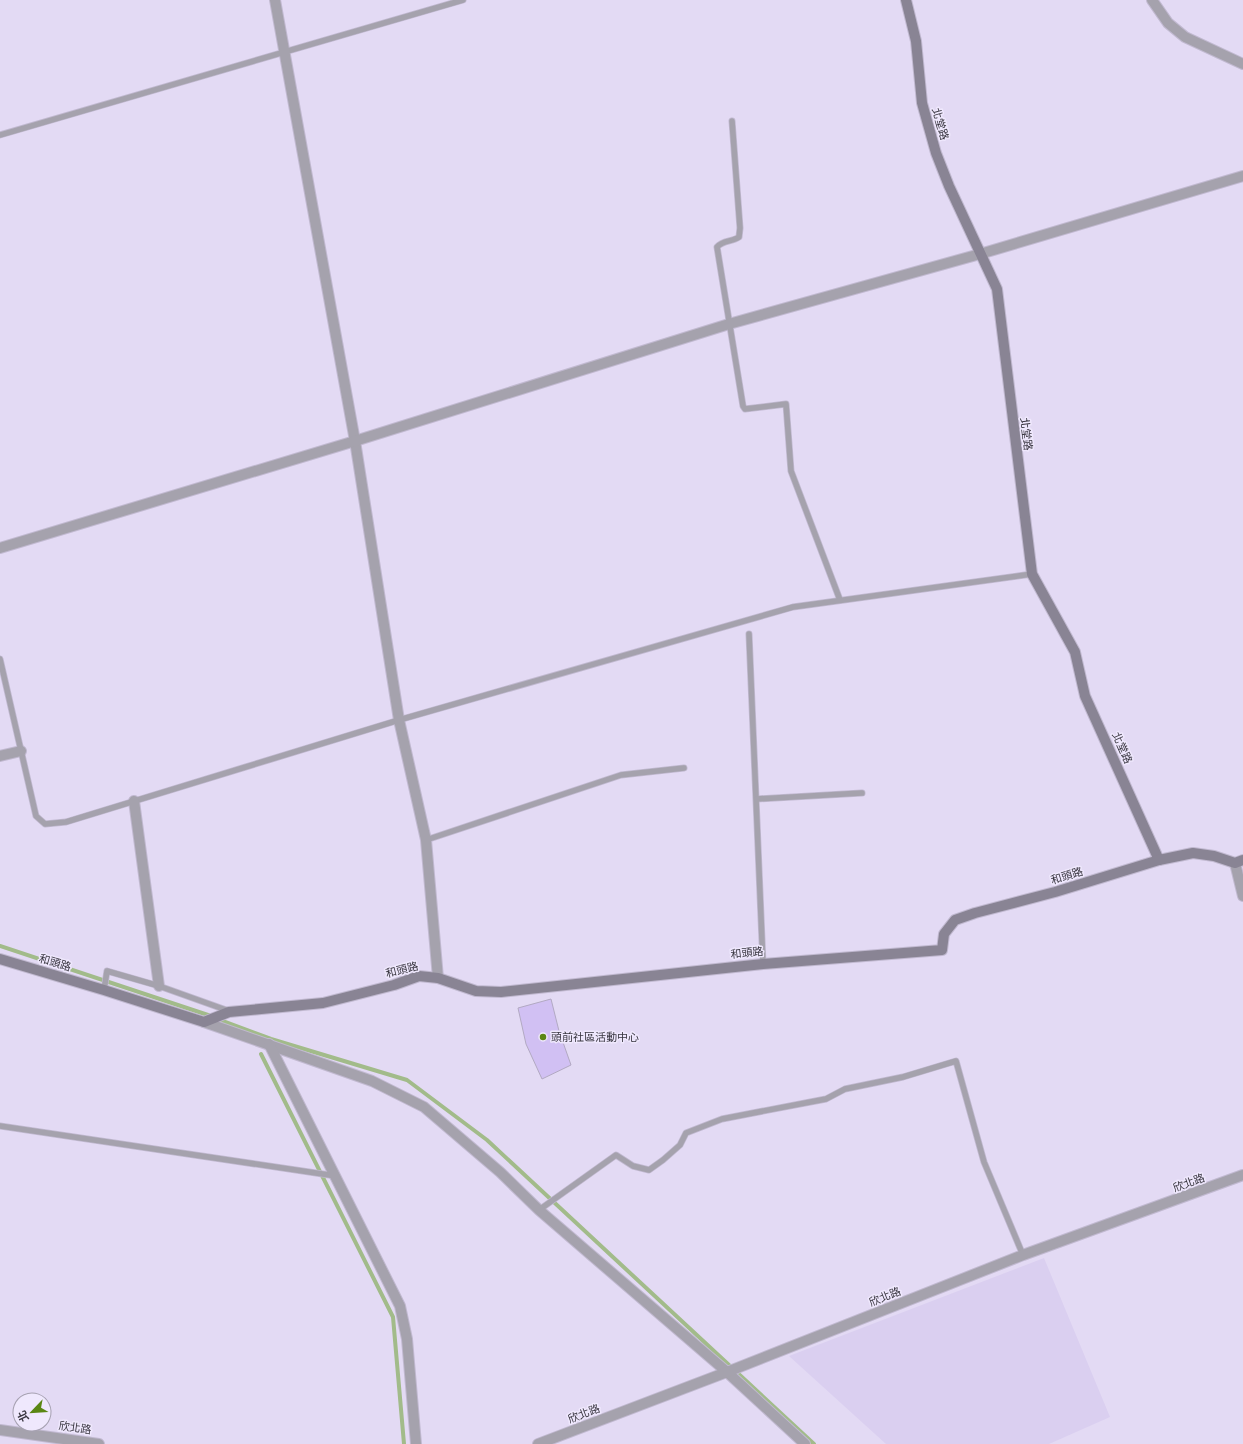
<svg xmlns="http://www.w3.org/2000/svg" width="1243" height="1444" font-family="Raleway,'Noto Sans TC',sans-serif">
<rect width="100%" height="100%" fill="#e3daf4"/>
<path fill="#dacff0" d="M1044,1258l66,159 -61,27h-163l-97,-88z"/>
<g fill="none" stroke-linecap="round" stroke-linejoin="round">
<g stroke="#a2bb8a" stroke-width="4">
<path d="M0,946l211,70"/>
<path d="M217,1019l54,20 136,41 80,60 327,304"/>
<path d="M261,1054l132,263 11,127"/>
</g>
</g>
<path fill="#d1c0f3" stroke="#b2a9c2" d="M551,999l8,32 12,34 -29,14 -16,-35 -8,-36z"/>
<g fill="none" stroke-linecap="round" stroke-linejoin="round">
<g stroke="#c1b9d0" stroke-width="7">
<g id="lane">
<path d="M732,121l8,107 -1,9c-7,5 -16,3 -22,10l26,159 2,3 41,-5 5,67 49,129"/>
<path d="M0,135l463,-135"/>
<path d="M749,634l14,330"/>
<path d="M0,659l36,157 9,8 21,-2 333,-102 394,-113 239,-33"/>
<path d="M757,799l105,-6"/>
<path d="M426,840l195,-65 63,-7"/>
<path d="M104,990l3,-19 52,15 70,25"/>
<path d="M0,1126l336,50"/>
<path d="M539,1210l77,-55 17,11 16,4 14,-10 17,-15 6,-12 36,-14 104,-20 19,-10 58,-12 53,-16 28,101 39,93"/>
</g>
</g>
<g stroke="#c1b9d0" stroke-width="12">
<g id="street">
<path d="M275,0l80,441 44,279 27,120 12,138"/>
<path d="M1152,0l16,23 17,14 58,27"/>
<path d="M0,548l355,-107 374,-117 251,-70 263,-78"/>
<path d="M0,756l21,-5"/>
<path d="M134,801l25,185"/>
<path d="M1235,863l8,33"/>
<path d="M204,1022l168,59 52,26 76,65 39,38 188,162 78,72"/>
<path d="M269,1044l131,262 7,33 9,105"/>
<path d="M0,1430l99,14"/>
<path d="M538,1444l189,-72 296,-117 220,-80"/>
</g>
</g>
<g stroke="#c1b9d0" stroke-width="12">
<g id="secondary">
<path d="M906,0l10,41 6,62 14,50 13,33 48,103 35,285 43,78 10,44 74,164"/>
<path d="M0,959l104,31 100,32 25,-10 94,-9 71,-18 25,-9 19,2 38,13 25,1 262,-28 179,-14 2,-16 11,-14 20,-7 80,-21 104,-32 34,-7 21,3 21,7 8,-3"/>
</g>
</g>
<use href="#lane" stroke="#a5a2ad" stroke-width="5.5"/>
<use href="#street" stroke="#a5a2ad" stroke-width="10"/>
<use href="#secondary" stroke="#898494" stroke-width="10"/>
</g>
<circle fill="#5a8614" stroke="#efe8fd" stroke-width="1.5" cx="543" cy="1037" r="4"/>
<g text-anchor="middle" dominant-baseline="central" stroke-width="3" stroke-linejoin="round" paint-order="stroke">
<g font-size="11" fill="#393640" stroke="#efe8fd">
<text transform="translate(940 124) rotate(74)">北堂路</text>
<text transform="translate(1026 434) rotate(83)">北堂路</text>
<text transform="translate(1122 748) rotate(66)">北堂路</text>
<text transform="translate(1067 876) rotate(-17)">和頭路</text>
<text transform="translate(747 953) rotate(-6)">和頭路</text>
<text transform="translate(55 963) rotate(16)">和頭路</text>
<text transform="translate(402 970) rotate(-14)">和頭路</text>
<text transform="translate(1189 1183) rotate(-20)">欣北路</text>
<text transform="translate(885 1297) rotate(-22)">欣北路</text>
<text transform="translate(584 1414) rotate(-21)">欣北路</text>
<text transform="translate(75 1428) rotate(8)">欣北路</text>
</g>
<g font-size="11" fill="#393640" stroke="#efe8fd" text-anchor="start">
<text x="551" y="1037">頭前社區活動中心</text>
</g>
</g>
<g transform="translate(32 1412) rotate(245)"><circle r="19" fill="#efe8fd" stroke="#a6a1b1"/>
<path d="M0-3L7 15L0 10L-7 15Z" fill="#5a8614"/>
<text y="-6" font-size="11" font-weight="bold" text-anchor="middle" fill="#393640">北</text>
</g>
</svg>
